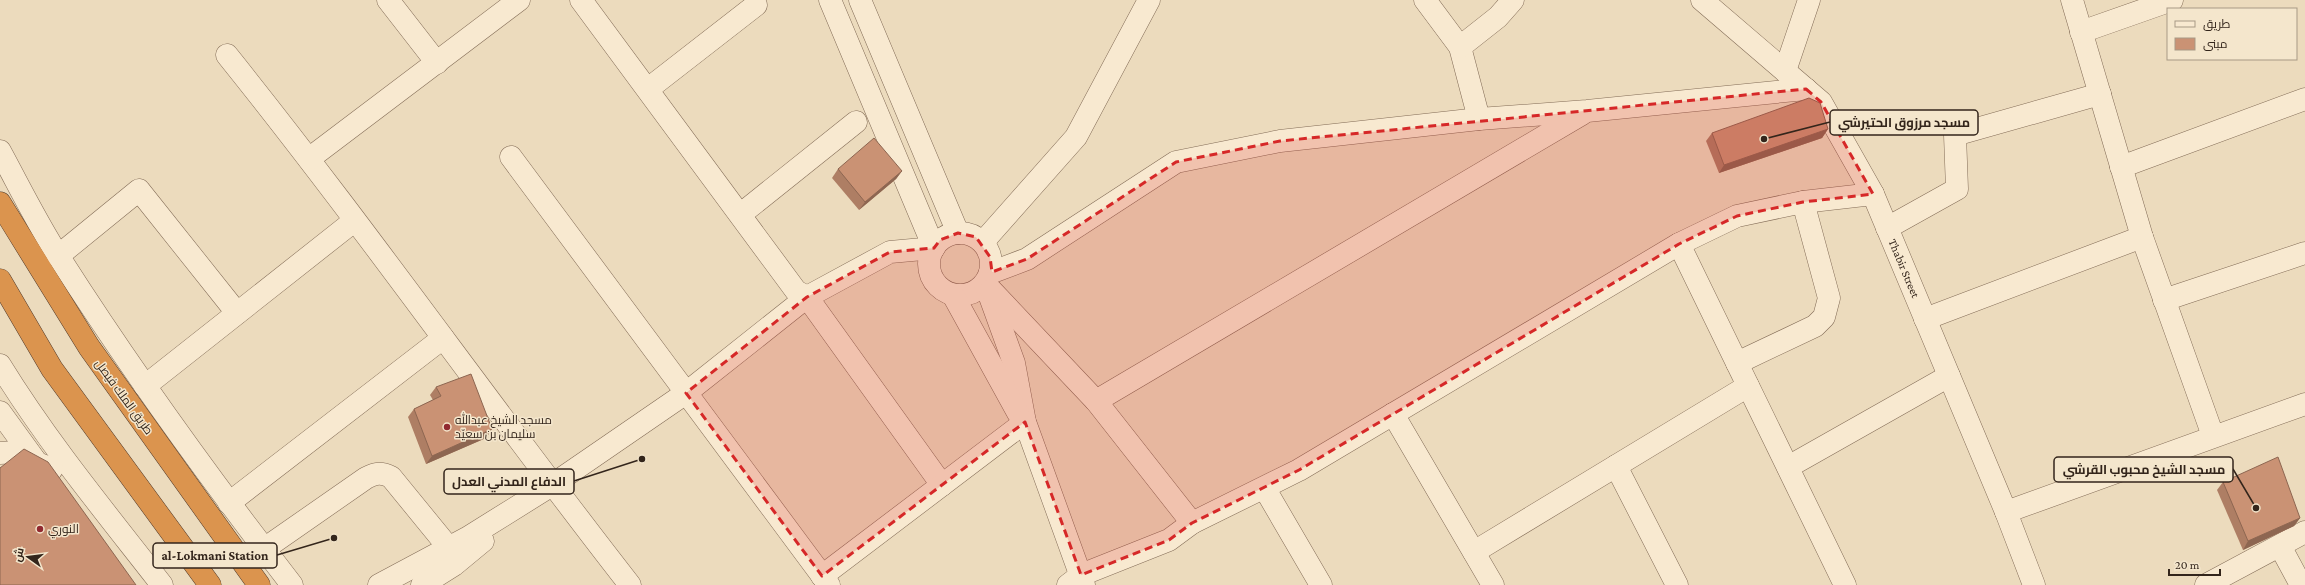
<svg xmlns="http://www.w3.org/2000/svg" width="2305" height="585" font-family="'Crimson Pro',Cairo,serif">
<rect width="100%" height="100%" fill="#ecdbbd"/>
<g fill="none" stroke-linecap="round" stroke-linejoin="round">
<g stroke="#836c57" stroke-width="23">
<g id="minor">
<path d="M388,0l49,63"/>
<path d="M581,0l215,291 11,6 135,188"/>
<path d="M860,0l98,233"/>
<path d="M1425,0l35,47 19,72"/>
<path id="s1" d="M1702,0l119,102 52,92 133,318 28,73"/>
<path d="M2072,0l70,237 71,199"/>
<path d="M2081,32l91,-32"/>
<path d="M1460,47l38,-30 15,-17"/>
<path d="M227,55c139,173 266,355 403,530"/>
<path d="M1785,71l24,-71"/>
<path d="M648,89l108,-84"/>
<path d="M0,151c19,35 37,72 59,106 72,113 151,222 233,328"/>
<path d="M511,157l318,428"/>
<path d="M310,158l209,-158"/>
<path d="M2121,167l184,-68"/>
<path d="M741,214l115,-92"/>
<path d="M1887,228l70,-39 -2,-54 145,-41"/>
<circle cx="960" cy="264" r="31"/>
<path d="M983,242l93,-105 73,-137"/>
<path d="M1679,244l166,341"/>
<path d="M58,256l81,-66 98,123"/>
<path d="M990,273l37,-14 149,-97 104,-21 199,-22 108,-8 219,-22"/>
<path d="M985,283l29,80 11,59 59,163"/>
<path d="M991,290l105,111 96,122"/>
<path d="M953,295l65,118"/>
<path d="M2164,300l141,-47"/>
<path d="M1925,319l217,-82"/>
<path d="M1737,363l78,-37 9,-9 5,-19 -26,-96"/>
<path d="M0,365c48,78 106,148 162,220"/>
<path d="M145,386l209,-165"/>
<path d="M1096,401l486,-287"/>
<path d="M0,412l37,51 15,6"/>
<path d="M1393,414l100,171"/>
<path d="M0,453l16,-1 17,6"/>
<path d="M1616,466l61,119"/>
<path d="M1788,467l161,-91"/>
<path d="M1265,489l56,96"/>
<path d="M229,503l214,-165"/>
<path d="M2006,512l299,-108"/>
<path d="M2280,546l21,39"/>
<path d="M264,549l102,-71c10,-5 15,-6 25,-1l58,71"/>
<path d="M1474,552l274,-166"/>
<path d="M822,576l203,-154"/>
<path d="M379,585l88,-47 85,-53 134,-92 121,-96 83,-45 44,-4 -104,-248"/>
<path d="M422,585l32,-20 29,-24"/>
<path d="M1068,585l13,-10 88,-35 23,-17 107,-53 380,-226 58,-28 66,-14 70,-8"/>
<path d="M2206,585l99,-53"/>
</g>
</g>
<g stroke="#513a2b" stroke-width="23">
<g id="highway">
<path d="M0,203l89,144 170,238"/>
<path d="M0,280l52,89 158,216"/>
</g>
</g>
<use href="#minor" stroke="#f8e9d0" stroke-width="22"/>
<use href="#highway" stroke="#db944e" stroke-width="22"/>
</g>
<g fill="#ae7e64">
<path d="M1828,129l-6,9 -103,35 -13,-32 6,-8z"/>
<path d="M838,169l64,2 -6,8 -37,31 -27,-32z"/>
<path d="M436,387l50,51 -60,26 -18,-47 6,-8 19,-9 -3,-5z"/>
<path d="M2223,482l77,36 -6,8 -51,24 -26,-60z"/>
</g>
<g fill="#8d6651">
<path d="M1828,129l-6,9 -103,35 5,-8z"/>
<path d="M902,171l-6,8 -37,31 6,-8z"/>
<path d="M492,429l-6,9 -60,26 6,-8z"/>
<path d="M2300,518l-6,8 -51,24 5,-9z"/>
</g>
<g fill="#ca9274" stroke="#8d6651">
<path d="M1809,98l11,5 8,26 -104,36 -12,-32z"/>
<path d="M874,138l28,33 -37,31 -27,-33z"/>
<path d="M471,374l21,55 -60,27 -18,-47 27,-13 -5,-9z"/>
<path d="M24,449l24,13 88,123h-136v-117z"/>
<path d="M2278,457l22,61 -52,23 -25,-59z"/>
</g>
<path fill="#d62828" fill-opacity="0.2" stroke="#d62828" stroke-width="3" stroke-dasharray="8 5" stroke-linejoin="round" d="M1806,89l15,13 52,92 -70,8 -66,14 -58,28 -380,226 -107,53 -23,17 -88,35 -56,-153 -203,154 -136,-183 121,-96 83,-45 44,-4 6,-8 18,-7 18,4 14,20 2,15 35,-13 149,-97 104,-21z"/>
<g fill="#912930" stroke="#f4e6cc" stroke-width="1.5">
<circle cx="447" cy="427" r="4"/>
<circle cx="40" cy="529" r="4"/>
</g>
<g text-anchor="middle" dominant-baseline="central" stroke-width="3" stroke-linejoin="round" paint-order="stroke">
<g font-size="12" fill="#33251b" stroke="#f4e6cc">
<text stroke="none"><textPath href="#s1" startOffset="343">Thabir Street</textPath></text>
<text transform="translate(124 397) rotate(54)">طريق الملك فيصل</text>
</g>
<g font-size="12" fill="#33251b" stroke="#f4e6cc" text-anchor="start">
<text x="455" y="420">مسجد الشيخ عبدالله<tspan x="455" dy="14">سليمان بن سعيّد</tspan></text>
<text x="48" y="529">النوري</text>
</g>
</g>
<path fill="none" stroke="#33251b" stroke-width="1.5" d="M1764 139L1830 122M2256 508L2233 469M642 459L574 481M334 538L277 555"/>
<g fill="#33251b" stroke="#f4e6cc" stroke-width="1.5">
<circle cx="1764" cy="139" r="4"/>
<circle cx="2256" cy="508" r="4"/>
<circle cx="642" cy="459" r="4"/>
<circle cx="334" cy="538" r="4"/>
</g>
<g fill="#f4e6cc" stroke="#33251b" stroke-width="1.5">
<rect x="1830" y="110" width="148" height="25" rx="4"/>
<rect x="2054" y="457" width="179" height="25" rx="4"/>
<rect x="444" y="469" width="130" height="25" rx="4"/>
<rect x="153" y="543" width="124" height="25" rx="4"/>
</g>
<g font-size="13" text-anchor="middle" font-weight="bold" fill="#33251b">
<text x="1904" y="127">مسجد مرزوق الحتيرشي</text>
<text x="2144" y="474">مسجد الشيخ محبوب القرشي</text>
<text x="509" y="486">الدفاع المدني العدل</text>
<text x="215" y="560">al-Lokmani Station</text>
</g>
<rect x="2167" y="8" width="130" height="52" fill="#f4e6cc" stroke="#a79985"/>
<rect x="2175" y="21" width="20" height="6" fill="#f8e9d0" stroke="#a79985"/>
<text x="2203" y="28" font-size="12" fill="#33251b">طريق</text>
<rect x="2175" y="38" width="20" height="12" fill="#ca9274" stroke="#a79985"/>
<text x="2203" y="48" font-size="12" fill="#33251b">مبنى</text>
<g transform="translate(28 557) rotate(284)" stroke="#f4e6cc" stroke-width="3" paint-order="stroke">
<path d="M0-3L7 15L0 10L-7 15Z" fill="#33251b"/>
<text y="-6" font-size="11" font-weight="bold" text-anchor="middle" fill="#33251b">ش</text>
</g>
<path d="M2169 569v6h51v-6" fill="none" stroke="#33251b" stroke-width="2"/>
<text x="2175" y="569" font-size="12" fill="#33251b" stroke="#f4e6cc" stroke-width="3" paint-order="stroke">20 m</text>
</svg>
